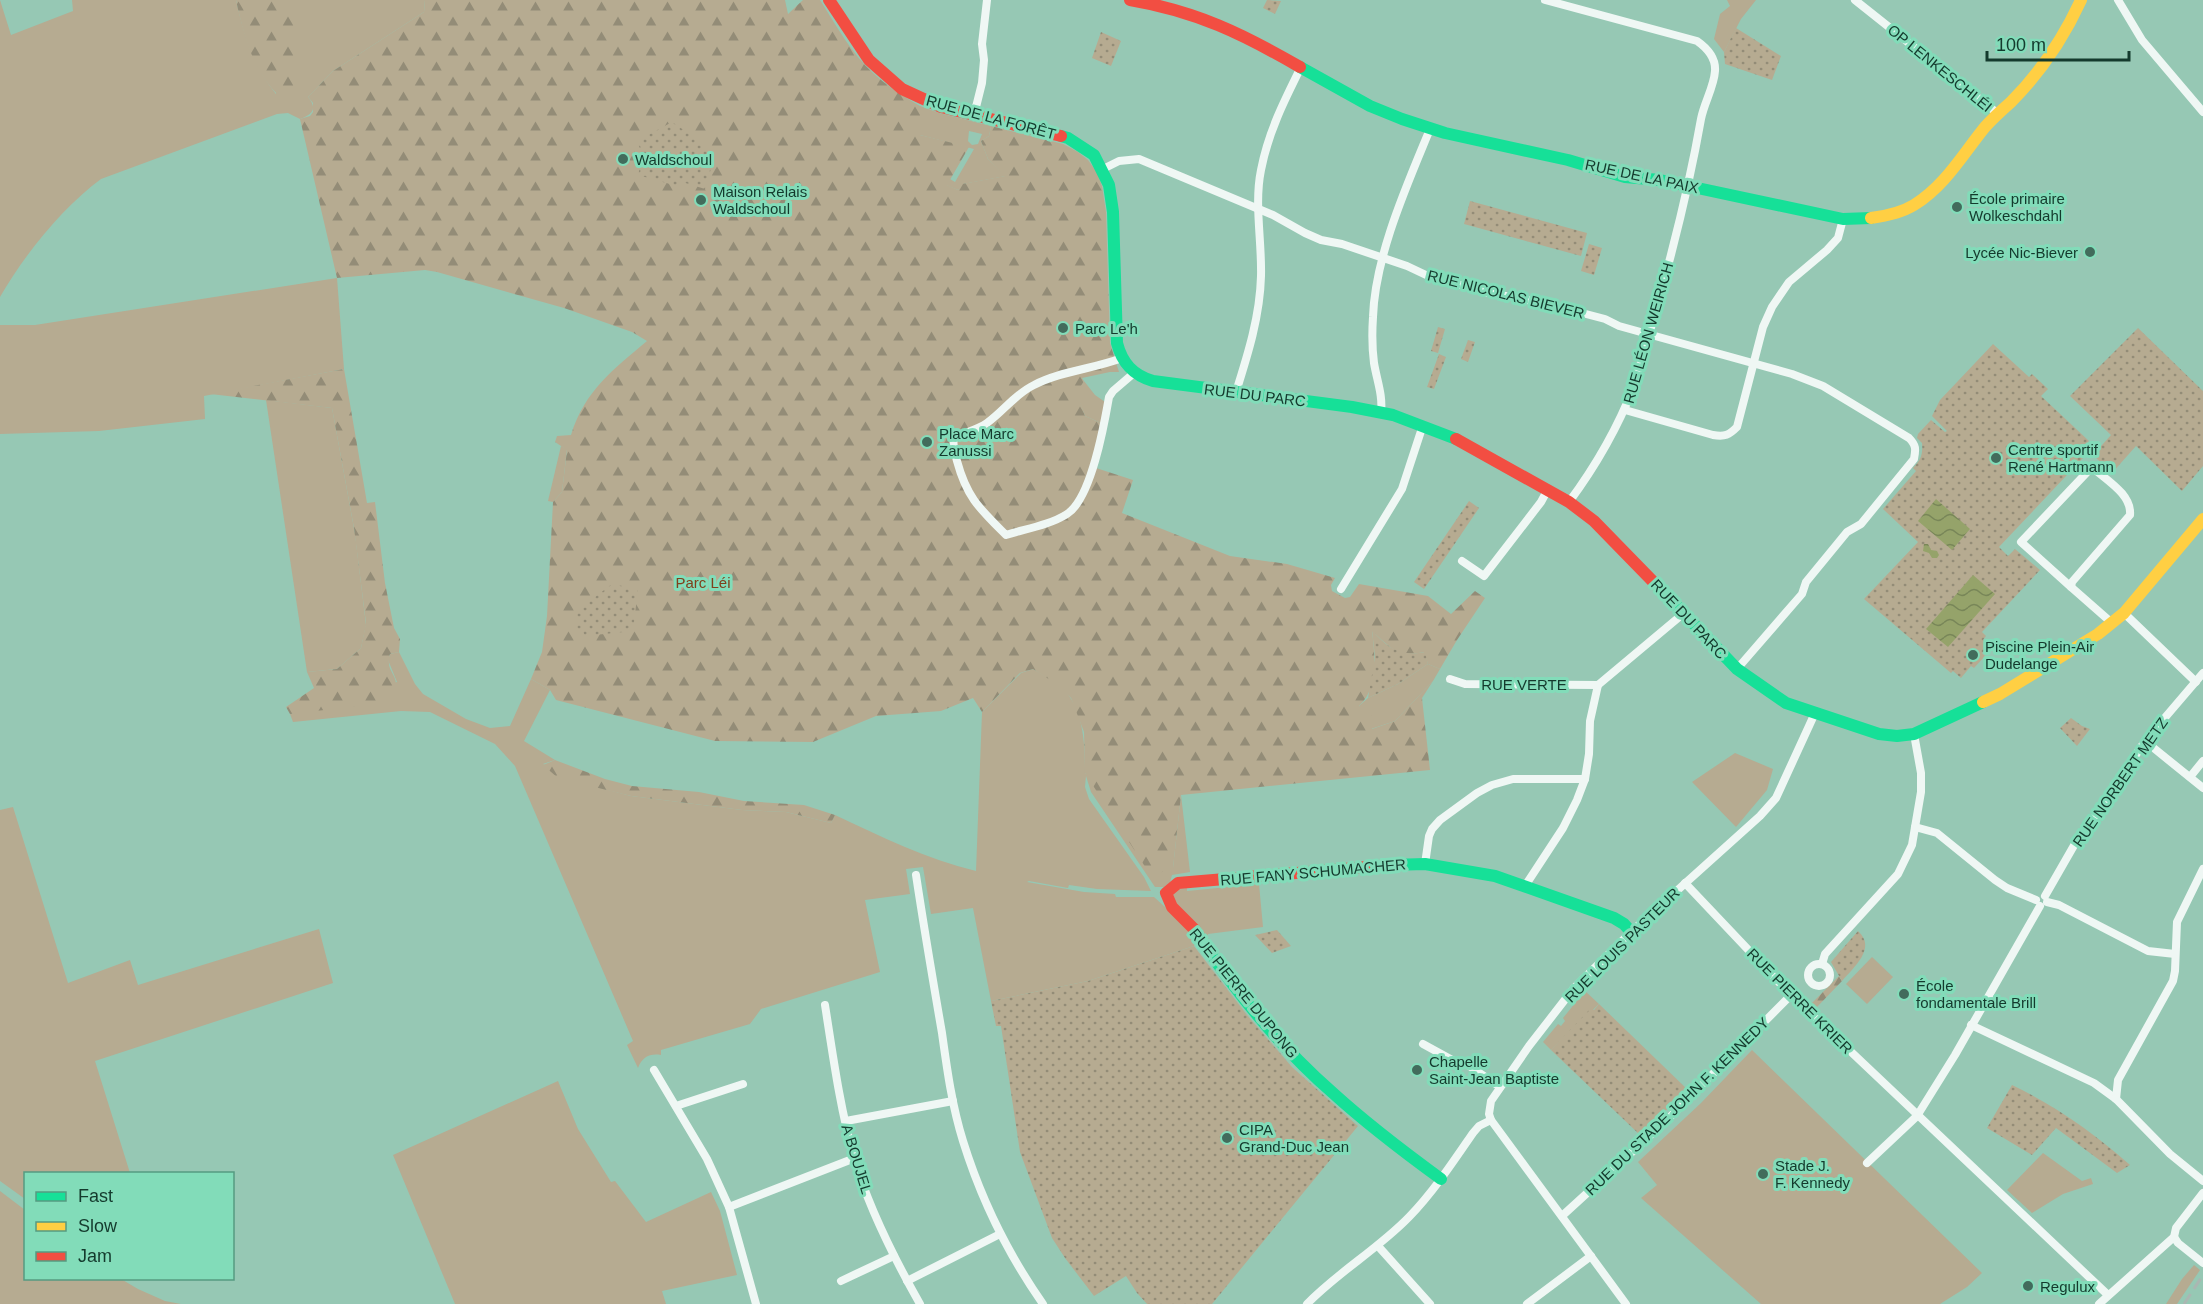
<svg xmlns="http://www.w3.org/2000/svg" width="2203" height="1304" font-family="Arial,sans-serif">
<defs>
<pattern id="forest-firs" width="22" height="20" patternUnits="userSpaceOnUse" patternTransform="scale(1.5)"><rect width="22" height="20" fill="#b6ab91"/><path d="M5 1l3.5 6h-7zM16 11l3.5 6h-7z" fill="#938c77"/></pattern>
<pattern id="park-dots" width="8" height="8" patternUnits="userSpaceOnUse" patternTransform="scale(1.5)"><rect width="8" height="8" fill="#b6ab91"/><path d="M2 2h.1M6 6h.1" fill="none" stroke="#938c77" stroke-width="1.8" stroke-linecap="round"/></pattern>
<pattern id="water-waves" width="16" height="10" patternUnits="userSpaceOnUse" patternTransform="scale(1.5)"><rect width="16" height="10" fill="#95a36a"/><path d="M0 5q4-4 8 0t8 0" fill="none" stroke="#788658"/></pattern>
</defs>
<rect width="100%" height="100%" fill="#96c8b4"/>
<g fill="#b6ab91" fill-rule="evenodd">
<path d="M0,0l11,35 62,-24 -1,-11h164c8,35 17,66 40,94l21,-94h128l-1,12 -91,59 -25,26c10,12 4,18 -8,22l-12,-6 -11,1 -176,65c-38,28 -77,76 -101,118z"/>
<path d="M1727,0h29l-15,19 -17,33 -10,-13 6,-25 10,-8z"/>
<path d="M920,106l19,7 52,13 -2,10 -8,5 7,18 18,17 -43,8 -5,6 -12,-5 4,-6 5,3 19,-33 -54,-14zM969,131l13,3 -4,10 -6,1 -4,-4z"/>
<path d="M337,278l7,91 -140,27 1,23 -106,12 -99,3v-109h35z"/>
<path d="M1084,381l11,14 13,9 -5,20 -18,-8 -9,-24z"/>
<path d="M266,400l66,8 23,126 11,91 -5,23 -24,21 -30,3z"/>
<path d="M561,446l6,3 -5,43 -9,10 -5,-1z"/>
<path d="M399,652l16,32 8,10 43,25 24,9 20,-2 21,-47 19,11 -26,51 31,19 -12,4 58,24 30,8 111,14 44,2 45,11 4,-8c47,22 91,44 141,56l6,-159 39,-39 12,-4c8,5 17,9 25,15 26,21 27,59 27,89l88,95 8,-73 9,77 -18,3 -2,7 -6,5h-9l-64,-95 -5,-16 -1,11 4,12 55,78 7,14 -54,-2 -28,-4 -1,3 -39,-7 -2,1 57,10 31,2 1,3h38l42,38 -2,11 -106,35 -97,20 -18,-93 -42,6 -8,-47 -17,2 4,25 -45,6 15,72 -119,37 -11,15 -89,26v5c-11,-2 -19,2 -23,13l-11,-23 6,-4 -118,-275 -20,-22 -65,-32 -29,-1 -108,11 -3,-8 107,-32 -9,-22 2,-6z"/>
<path d="M1428,664l12,5 -7,12 -38,40 -24,8 -12,-23 9,-8 30,-14z"/>
<path d="M1735,753l38,16 -6,21 -31,37 -44,-45z"/>
<path d="M13,807l55,176 62,-23 8,25 181,-56 14,54 -238,78 35,112 -104,1 -1,25 -25,-18v-371z"/>
<path d="M1259,884l4,43 -55,7 -1,3 -32,-32 -3,-10 6,-6 9,-1v3z"/>
<path d="M1872,957l21,20 -26,27 -21,-20z"/>
<path d="M1585,991l14,13 -48,46 -8,-8 15,-18 3,2 4,-5 -2,-3z"/>
<path d="M1752,1050l230,223 -15,14 -27,17h-179l-120,-106 16,-13 -19,-23 63,-59z"/>
<path d="M558,1081l20,48 33,53 4,-1 31,41 65,-30 9,19 17,64 -75,16 4,13h-211l-62,-149z"/>
<path d="M2043,1153l39,28 9,-3 2,6 -30,10 -31,19 -25,-23z"/>
<path d="M0,1191l25,19 1,68 95,1 17,10 27,12 16,3h-181z"/>
<path d="M2194,1265l6,5 -23,34h-11l16,-25z"/>
</g>
<g fill="url(#forest-firs)">
<path d="M236,0h61v96l-4,5 -7,1c-32,-25 -42,-65 -50,-102z"/>
<path d="M425,0h360l3,14 15,-14h17c16,25 31,53 53,73 14,13 30,23 47,33v29l49,12 -22,38 11,5 4,-6 43,-8 -17,-17 -7,-18 8,-5 2,-10 72,18 15,8 10,8 9,12 5,14 4,26 4,131 9,29h-9l-28,6 2,3 -7,11 8,24 18,8 -10,43 40,13 -11,33 108,43 57,8 48,14 -4,7 1,6 13,7 5,-1 9,-13 69,12 23,18 24,-23 10,7 -28,42 -17,29 -12,-5 -4,-12c-27,6 -34,-5 -52,-21 3,25 7,57 -13,75l13,9v14l23,-8 38,-40 -11,17 8,72 -249,25 -8,73 -22,8 -66,-103 -1,-41 -13,-34 -13,-13 -25,-16 -13,4 -38,39 -9,-14 -32,13 -65,5 -63,26 -98,-1 -159,-41 -6,-10 -19,-11 11,-27 5,-36 6,-114 9,-10 5,-42 -12,-8 2,-6 14,-1c14,-45 42,-65 76,-94l-15,-9 -68,-24 -127,-36 -12,-2 -88,8 -37,-159 10,-3 3,-4v-9l-5,-6 25,-26 91,-59z"/>
<path d="M344,369l23,134 8,-1 10,81 9,45 6,11 -1,13 -9,2c-7,23 20,21 -5,49l-95,11 -4,-7 28,-19 -7,-16 30,-3 24,-21 5,-25 -12,-95 -22,-120 -122,-14z"/>
<path d="M555,760l50,19 27,7 67,6 45,9 60,4 31,10 -4,8 -45,-11 -44,-2 -111,-14 -73,-18 -15,-13z"/>
<path d="M1839,976l3,5 -25,26 -5,-4z"/>
</g>
<g fill="url(#park-dots)">
<path d="M1267,0l14,1 -6,13 -12,-6z"/>
<path d="M1736,28l45,28 -9,24 -47,-16 -1,-12z"/>
<path d="M1101,32l20,9 -10,25 -19,-8z"/>
<path d="M672,122l32,22 8,21 -7,24 -26,-8 -2,5 -39,-11 5,-19 -6,-15z"/>
<path d="M1470,201l117,32 -6,23 -117,-32z"/>
<path d="M1589,244l13,4 -8,27 -13,-4z"/>
<path d="M1438,327l7,2 -7,24 -7,-2z"/>
<path d="M2138,328l65,63v75l-21,25 -46,-45 -24,27 -19,-18 18,-20 -41,-39z"/>
<path d="M1468,340l7,2 -7,20 -7,-3z"/>
<path d="M1993,344l36,33 3,-3 16,15 -7,7 48,45 -10,10 5,6 -85,90 9,9 7,-7 25,21 -58,62 4,4 -3,4 4,3 -2,2 2,3 -5,5 3,3 -11,12 -3,-2 -10,12 -8,-7 -2,2 -87,-74 54,-57 -35,-33 33,-38 -3,-3c8,-8 10,-14 9,-25l-5,-5 1,-4 13,-14 14,12 2,-1 -15,-15 8,-16z"/>
<path d="M1439,354l7,3 -12,32 -7,-2z"/>
<path d="M1469,501l10,7 -55,81 -10,-7z"/>
<path d="M612,584l26,5 -5,42 -48,5 -3,-6 -6,-1 1,-18z"/>
<path d="M1372,630c15,18 29,27 53,22l3,12 -30,20 -30,14 7,-41z"/>
<path d="M2071,718l11,8 8,3 -13,17 -17,-18z"/>
<path d="M1277,930l14,16 -19,7 -17,-18z"/>
<path d="M1858,931c19,17 -4,36 -16,50l-11,-19z"/>
<path d="M1194,946l53,69 45,52 66,59 -146,178h-65l-10,-11 -11,-17 -32,20 -29,-38 -13,-20 -32,-86 -19,-126h-5l-5,-25 97,-20z"/>
<path d="M1599,1004l89,86 -36,33 1,2 -12,11 -90,-86 40,-42 3,2z"/>
<path d="M2012,1085c44,21 82,48 118,80l-13,8 -61,-45 -24,27 -45,-27z"/>
</g>
<g fill="url(#water-waves)">
<path d="M1936,499l34,30 -18,21 -34,-29z"/>
<path d="M1924,544h4l3,6 6,1 2,4 -2,3h-5l-3,-5 -6,-2z"/>
<path d="M1973,575l22,19 -47,53 -22,-18z"/>
</g>
<g fill="none" stroke-linecap="round" stroke-linejoin="round">
<g stroke="#eff7f4" stroke-width="8">
<path d="M1545,0l152,41c10,7 19,16 18,30 -1,16 -11,32 -14,48 -16,91 -41,179 -67,267 -16,41 -39,81 -65,116"/>
<path d="M1855,0l142,113"/>
<path d="M2118,0l24,40 61,72"/>
<path d="M974,115l8,-32 2,-23 -2,-16 5,-44"/>
<path d="M1103,169l16,-8 20,-2 134,56 32,18 16,7 21,4 65,22 19,9 58,17 60,11 61,16 14,7 173,48 31,12 86,52c7,7 7,11 5,21l-53,65 -14,8 -41,50 -4,12 -65,75"/>
<path d="M1122,358c-29,11 -61,13 -88,27 -19,9 -30,26 -47,38 -10,7 -22,9 -33,15 -2,9 1,15 3,23 10,37 23,48 49,74 19,-6 44,-10 61,-21 24,-15 37,-88 42,-117l4,-6 21,-18"/>
<path d="M1236,392c12,-38 24,-76 25,-116 1,-35 -7,-72 0,-106 7,-37 23,-69 40,-103"/>
<path d="M1625,410l88,25c12,2 16,0 24,-8l26,-100 9,-20 17,-25 38,-32 11,-12 5,-19"/>
<path d="M1381,413c2,-18 -4,-32 -7,-50 -2,-15 -2,-31 -1,-46 2,-61 34,-132 57,-188"/>
<path d="M2092,467c14,13 40,27 38,48l-58,67 -1,5 -50,-45z"/>
<path d="M1462,561l22,15 57,-74 7,-13"/>
<path d="M2071,587l41,36"/>
<path d="M1341,589l61,-100 21,-64"/>
<path d="M2124,613l72,69"/>
<path d="M1450,679l15,5 133,1"/>
<path d="M2145,741l58,47"/>
<path d="M2190,777l13,-16"/>
<path d="M1915,827l22,6 58,47 12,8 29,12"/>
<path d="M1425,864l4,-28 3,-7 8,-9 37,-27 15,-8 21,-6h72"/>
<path d="M916,875c8,53 17,106 26,158 5,36 10,73 21,108 18,58 45,113 80,163"/>
<path d="M1685,883l106,112 317,300"/>
<path d="M1525,886l38,-58 14,-28 8,-21 4,-25 1,-33 8,-36 86,-72"/>
<path d="M2045,896l35,-61 9,-9 56,-85 58,-68"/>
<path d="M2047,902l12,3 89,46 27,3"/>
<path d="M1822,964l3,-10 73,-80 14,-29 9,-53v-19l-7,-39"/>
<circle cx="1819" cy="975" r="11"/>
<path d="M825,1005c8,51 15,103 29,153 15,51 40,100 66,146"/>
<path d="M1971,1025l123,58 22,16 54,55 33,27"/>
<path d="M1423,1044l31,17 11,2 35,24"/>
<path d="M654,1070l53,89 22,48 27,97"/>
<path d="M2116,1099l2,-19 55,-99 2,-10 2,-49 26,-53"/>
<path d="M676,1106l67,-22"/>
<path d="M846,1121l107,-20"/>
<path d="M1867,1163l50,-47 38,-61 85,-149"/>
<path d="M729,1207l126,-49"/>
<path d="M1562,1216l104,-95 125,-126"/>
<path d="M2174,1237l4,6 25,20"/>
<path d="M1378,1246l52,58"/>
<path d="M841,1281l53,-25"/>
<path d="M907,1281l93,-47"/>
<path d="M1307,1304c31,-32 71,-55 102,-87 25,-26 44,-55 64,-84l6,-7 12,-6"/>
<path d="M1527,1304l64,-48"/>
<path d="M1626,1304l-135,-184 -2,-6 2,-13 38,-55 45,-58 57,-56 129,-116 16,-18 39,-85"/>
<path d="M2099,1304l75,-67 2,-9 27,-35"/>
</g>
<g stroke="#16e098" stroke-width="12">
<path d="M1300,67l70,39 32,13 43,14 123,27 57,17 35,3 183,39 28,-1"/>
<path d="M1061,136l7,2 26,17 15,30 4,27 4,131c5,20 16,32 36,38l199,26 41,8 63,24"/>
<path d="M1671,600l66,69 49,34 93,31 18,2 17,-2 69,-32"/>
<path d="M1390,865l35,-1 70,12 119,42 10,6 7,8"/>
<path d="M1209,951c35,51 77,101 124,142 34,31 71,59 108,86"/>
</g>
<g stroke="#ffcf43" stroke-width="12">
<path d="M1871,218c15,-2 30,-5 43,-13 31,-19 49,-51 71,-78 8,-9 17,-17 26,-25 29,-29 53,-65 70,-102"/>
<path d="M1983,702l17,-8 98,-60 26,-21 79,-94"/>
</g>
<g stroke="#f24e42" stroke-width="12">
<path d="M829,0l40,60 33,29 39,18 120,29"/>
<path d="M1130,0c66,11 113,34 170,67"/>
<path d="M1456,439l113,63 25,19 77,79"/>
<path d="M1209,951l-13,-20 -24,-24 -6,-14 12,-10 212,-18"/>
</g>
<path stroke="#aab7b2" stroke-width="3" stroke-dasharray="12 6" stroke-linecap="butt" d="M2184,1304l19,-29"/>
</g>
<g fill="#426c5c" stroke="#82dcb9" stroke-width="2">
<circle cx="623" cy="159" r="6"/>
<circle cx="701" cy="200" r="6"/>
<circle cx="1957" cy="207" r="6"/>
<circle cx="2090" cy="252" r="6"/>
<circle cx="1063" cy="328" r="6"/>
<circle cx="927" cy="442" r="6"/>
<circle cx="1996" cy="458" r="6"/>
<circle cx="1973" cy="655" r="6"/>
<circle cx="1904" cy="994" r="6"/>
<circle cx="1417" cy="1070" r="6"/>
<circle cx="1227" cy="1138" r="6"/>
<circle cx="1763" cy="1174" r="6"/>
<circle cx="2028" cy="1286" r="6"/>
</g>
<g text-anchor="middle" dominant-baseline="central" stroke-width="6" stroke-linejoin="round" paint-order="stroke">
<g font-size="15" fill="#143a2d" stroke="#82dcb9">
<text transform="translate(1940 68) rotate(39)">OP LENKESCHLÉI</text>
<text transform="translate(991 117) rotate(15)">RUE DE LA FORÊT</text>
<text transform="translate(1642 176) rotate(12)">RUE DE LA PAIX</text>
<text transform="translate(1506 294) rotate(14)">RUE NICOLAS BIEVER</text>
<text transform="translate(1648 333) rotate(-74)">RUE LÉON WEIRICH</text>
<text transform="translate(1255 395) rotate(7)">RUE DU PARC</text>
<text transform="translate(1689 619) rotate(47)">RUE DU PARC</text>
<text x="1524" y="684">RUE VERTE</text>
<text transform="translate(2120 782) rotate(-55)">RUE NORBERT METZ</text>
<text transform="translate(1313 872) rotate(-5)">RUE FANY SCHUMACHER</text>
<text transform="translate(1622 945) rotate(-45)">RUE LOUIS PASTEUR</text>
<text transform="translate(1244 993) rotate(51)">RUE PIERRE DUPONG</text>
<text transform="translate(1800 1001) rotate(45)">RUE PIERRE KRIER</text>
<text transform="translate(1677 1106) rotate(-44)">RUE DU STADE JOHN F. KENNEDY</text>
<text transform="translate(857 1159) rotate(73)">A BOUJEL</text>
</g>
<g font-size="15" fill="#143a2d" stroke="#82dcb9" text-anchor="start">
<text x="635" y="159">Waldschoul</text>
<text x="713" y="191">Maison Relais<tspan x="713" dy="17">Waldschoul</tspan></text>
<text x="1969" y="198">École primaire<tspan x="1969" dy="17">Wolkeschdahl</tspan></text>
<text x="2078" y="252" text-anchor="end">Lycée Nic-Biever</text>
<text x="1075" y="328">Parc Le'h</text>
<text x="939" y="433">Place Marc<tspan x="939" dy="17">Zanussi</tspan></text>
<text x="2008" y="449">Centre sportif<tspan x="2008" dy="17">René Hartmann</tspan></text>
<text x="1985" y="646">Piscine Plein-Air<tspan x="1985" dy="17">Dudelange</tspan></text>
<text x="1916" y="985">École<tspan x="1916" dy="17">fondamentale Brill</tspan></text>
<text x="1429" y="1061">Chapelle<tspan x="1429" dy="17">Saint-Jean Baptiste</tspan></text>
<text x="1239" y="1129">CIPA<tspan x="1239" dy="17">Grand-Duc Jean</tspan></text>
<text x="1775" y="1165">Stade J.<tspan x="1775" dy="17">F. Kennedy</tspan></text>
<text x="2040" y="1286">Regulux</text>
</g>
<g font-size="15" fill="#80401c" stroke="#82dcb9">
<text x="703" y="582">Parc Léi</text>
</g>
</g>
<rect x="24" y="1172" width="210" height="108" fill="#82dcb9" stroke="#569b81" stroke-width="1.5"/>
<rect x="36" y="1192" width="30" height="9" fill="#16e098" stroke="#569b81" stroke-width="1.5"/>
<text x="78" y="1202" font-size="18" fill="#143a2d">Fast</text>
<rect x="36" y="1222" width="30" height="9" fill="#ffcf43" stroke="#569b81" stroke-width="1.5"/>
<text x="78" y="1232" font-size="18" fill="#143a2d">Slow</text>
<rect x="36" y="1252" width="30" height="9" fill="#f24e42" stroke="#569b81" stroke-width="1.5"/>
<text x="78" y="1262" font-size="18" fill="#143a2d">Jam</text>
<path d="M1987 51v9h142v-9" fill="none" stroke="#143a2d" stroke-width="3"/>
<text x="1996" y="51" font-size="18" fill="#143a2d" stroke="#82dcb9" stroke-width="4.5" paint-order="stroke">100 m</text>
</svg>
